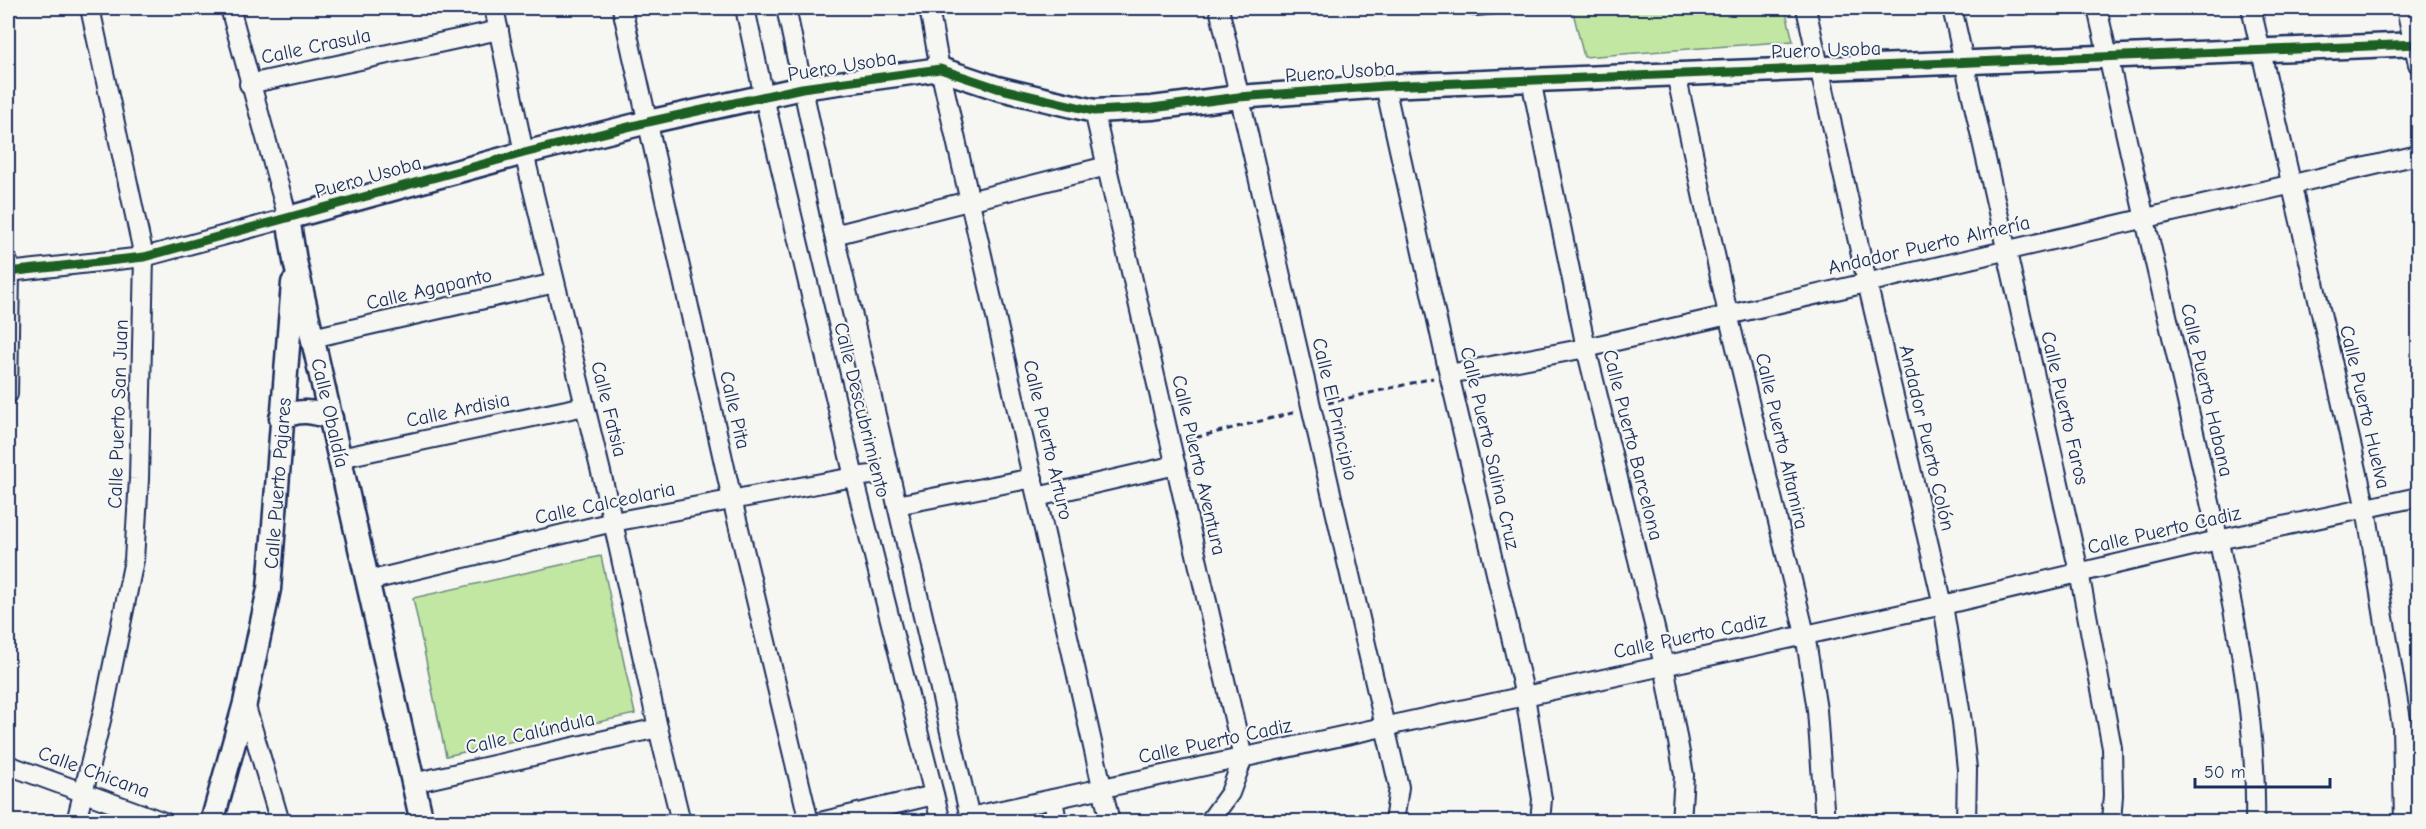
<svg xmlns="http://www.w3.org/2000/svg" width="2426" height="829" font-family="'Comic Neue',sans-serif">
<rect width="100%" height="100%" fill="#f6f6f2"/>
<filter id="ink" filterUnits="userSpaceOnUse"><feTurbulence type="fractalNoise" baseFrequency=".0167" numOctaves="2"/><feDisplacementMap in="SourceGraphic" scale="12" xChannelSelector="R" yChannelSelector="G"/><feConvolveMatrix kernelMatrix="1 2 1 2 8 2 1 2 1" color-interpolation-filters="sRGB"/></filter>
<g filter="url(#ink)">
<g fill="#c1e7a2" stroke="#6e8b80" stroke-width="1.5">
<path d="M1572,8h213l8,33 -209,16z"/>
<path d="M601,556l34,158 -189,42 -33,-158z"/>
</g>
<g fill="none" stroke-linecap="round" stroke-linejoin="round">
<g stroke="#1b2f5e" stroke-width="14">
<path id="service" d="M1465,8l11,2 21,-2"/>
</g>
<g stroke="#1b2f5e" stroke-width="22">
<g id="minor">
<path d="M494,8l30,145 89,369 45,206 23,94"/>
<path d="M622,8l110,491 77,323"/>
<path d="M745,8l19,89 90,380 87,345"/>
<path d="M786,8l48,227 137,587"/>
<path d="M929,8l11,61 170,753"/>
<path d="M1219,8l180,779 -5,35"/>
<path d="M1806,8l61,274 76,323 19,117 5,47 -1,53"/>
<path d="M1952,8l127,564 33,176 1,47 -2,27"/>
<path d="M2097,8c32,141 64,283 97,424 28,125 64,261 61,390"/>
<path d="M2251,8l115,501 36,217 2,96"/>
<path d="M2406,8l12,56"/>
<path d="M1676,74l52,240 77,320 12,76 8,112"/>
<path d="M1531,80l55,268 78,317 20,110 -3,47"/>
<path d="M249,84l250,-54"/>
<path d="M1385,86l64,288 76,322 17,103 -2,23"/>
<path d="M1094,111l149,647 -13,35 -21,29"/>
<path d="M834,235l273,-69"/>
<path d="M8,262l2,10 -2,122"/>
<path d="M8,272l136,-15 144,-39 -58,-210"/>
<path d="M312,338l243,-55"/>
<path d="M1449,374l137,-26 832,-193"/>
<path d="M340,458l245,-52"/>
<path d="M1037,497l139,-32"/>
<path d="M897,505l136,-27"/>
<path d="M368,581l245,-59 241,-45 35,-4"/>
<path d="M245,703l35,119"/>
<path d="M2402,726l16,7"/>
<path d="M8,765l156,57"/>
<path d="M413,783l245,-55"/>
<path d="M1053,799l4,23"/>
<path d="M970,817l973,-212 275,-65 200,-43"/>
<path d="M76,822l29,-118 29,-144 5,-81 5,-222 -54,-249"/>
<path d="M820,822l114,-27"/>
</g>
</g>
<g stroke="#1b2f5e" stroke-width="27">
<g id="tertiary">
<path d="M281,418c18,-9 31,-7 50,0"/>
<path id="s1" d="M212,822l33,-119 24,-114 24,-306"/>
<path d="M422,822l-127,-561 -7,-43 236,-65 124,-31 154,-34 138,-19 57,19 97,23 58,-3 87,-11 146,-11 1033,-42"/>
</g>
</g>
<g stroke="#1b2f5e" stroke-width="3" stroke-dasharray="6 4.5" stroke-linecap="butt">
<path d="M1328,403l105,-25"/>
<path d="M1186,440l110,-28"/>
</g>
<use href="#service" stroke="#f6f6f2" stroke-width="9"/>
<use href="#minor" stroke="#f6f6f2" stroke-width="18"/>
<use href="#tertiary" stroke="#f6f6f2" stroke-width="22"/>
<g stroke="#f6f6f2" stroke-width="13">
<path id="cycleway" d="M8,272l136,-15 380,-104 124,-31 154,-34 138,-19 57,19 97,23 58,-3 87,-11 146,-11 1033,-42"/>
</g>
<use href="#cycleway" stroke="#1b5e20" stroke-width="9"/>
</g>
</g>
<g text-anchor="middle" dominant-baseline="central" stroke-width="4.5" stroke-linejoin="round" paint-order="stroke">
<g font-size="20" fill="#1b2f5e" stroke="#f6f6f2">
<text transform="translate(316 46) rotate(-12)">Calle Crasula</text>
<text transform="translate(1826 50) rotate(-2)">Puero Usoba</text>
<text transform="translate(842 66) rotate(-9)">Puero Usoba</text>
<text transform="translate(1340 72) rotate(-4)">Puero Usoba</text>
<text transform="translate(368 177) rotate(-16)">Puero Usoba</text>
<text transform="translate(1929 245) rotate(-13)">Andador Puerto Almería</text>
<text transform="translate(429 289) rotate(-13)">Calle Agapanto</text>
<text transform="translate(2207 390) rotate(77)">Calle Puerto Habana</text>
<text transform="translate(2365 407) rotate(77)">Calle Puerto Huelva</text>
<text transform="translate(2065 408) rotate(77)">Calle Puerto Faros</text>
<text transform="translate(609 409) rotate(76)">Calle Fatsia</text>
<text transform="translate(1335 409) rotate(77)">Calle El Principio</text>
<text transform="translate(458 410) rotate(-12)">Calle Ardisia</text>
<text transform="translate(735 410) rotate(77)">Calle Pita</text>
<text transform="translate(862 410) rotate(76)">Calle Descubrimiento</text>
<text transform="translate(330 413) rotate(77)">Calle Obaldía</text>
<text transform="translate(118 414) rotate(-88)">Calle Puerto San Juan</text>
<text transform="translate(1927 438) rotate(77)">Andador Puerto Colón</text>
<text transform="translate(1048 440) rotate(77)">Calle Puerto Arturo</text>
<text transform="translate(1782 441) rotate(77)">Calle Puerto Altamira</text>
<text transform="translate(1633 445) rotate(76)">Calle Puerto Barcelona</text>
<text transform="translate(1490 448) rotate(77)">Calle Puerto Salina Cruz</text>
<text transform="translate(1199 465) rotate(77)">Calle Puerto Aventura</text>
<text stroke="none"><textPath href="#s1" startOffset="346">Calle Puerto Pajares</textPath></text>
<text transform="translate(605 503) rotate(-12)">Calle Calceolaria</text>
<text transform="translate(2164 530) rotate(-13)">Calle Puerto Cadiz</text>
<text transform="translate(1690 636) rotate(-12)">Calle Puerto Cadiz</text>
<text transform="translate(530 733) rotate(-13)">Calle Calúndula</text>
<text transform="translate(1215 741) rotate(-12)">Calle Puerto Cadiz</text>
<text transform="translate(94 772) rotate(20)">Calle Chicana</text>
</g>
</g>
<rect width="2426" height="829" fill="none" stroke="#f6f6f2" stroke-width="30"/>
<rect x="15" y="15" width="2396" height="799" fill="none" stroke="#1b2f5e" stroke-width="2" filter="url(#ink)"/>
<path d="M2195 778v9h135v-9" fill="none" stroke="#1b2f5e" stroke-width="3"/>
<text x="2204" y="778" font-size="18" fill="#1b2f5e" stroke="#f6f6f2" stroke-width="4.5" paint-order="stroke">50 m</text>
</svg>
